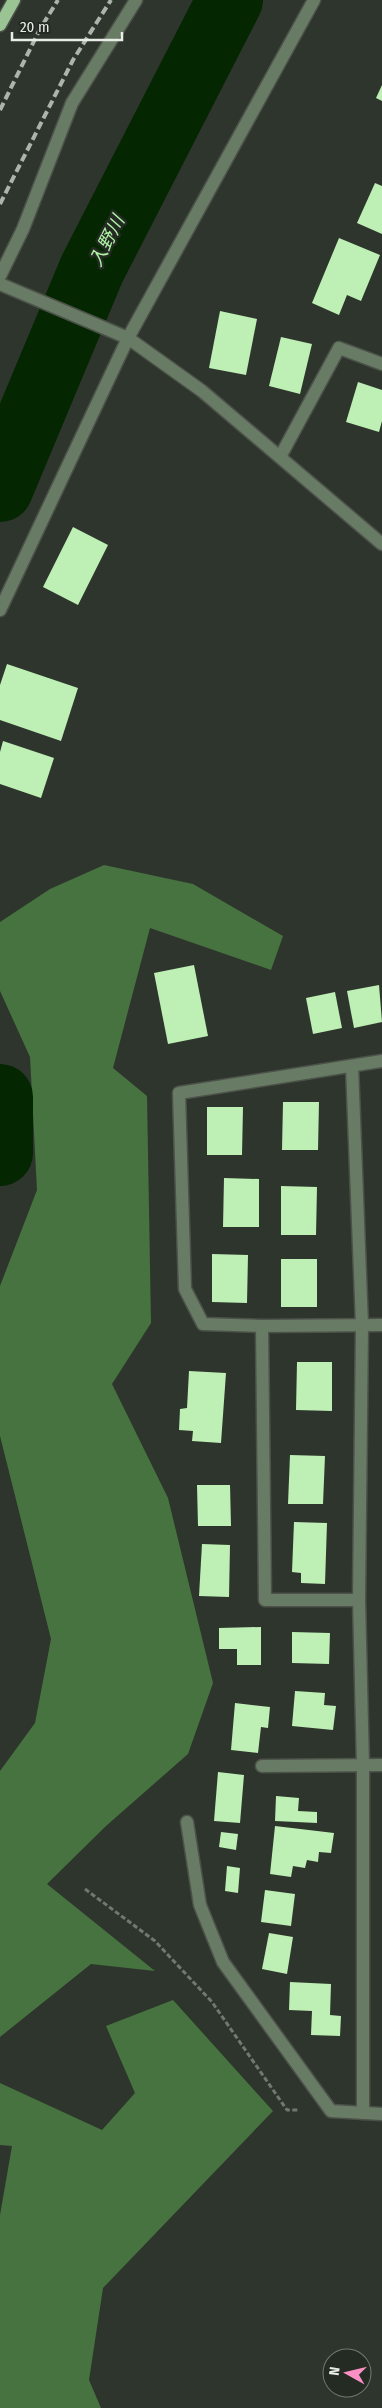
<svg xmlns="http://www.w3.org/2000/svg" width="382" height="2408" font-family="'Fira Sans Condensed','Noto Sans JP',sans-serif">
<rect width="100%" height="100%" fill="#2e352c"/>
<g fill="#46733f">
<path d="M104,865l89,19 90,52 -12,34 -121,-42 -37,140 34,28 4,227 -39,61 56,114 45,185 -25,71 -82,72 -59,58 108,87 -64,-7 -91,73v-266l35,-48 16,-84 -51,-203v-150l37,-96 -7,-133 -30,-66v-69l50,-33z"/>
<path d="M173,2000l100,111 -170,177 -14,92 12,28h-101v-193l12,-69 -12,-1v-62l102,47 33,-37 -29,-67z"/>
</g>
<g fill="none" stroke-linecap="round" stroke-linejoin="round">
<g stroke="#042601" stroke-width="66">
<path d="M0,489l92,-220 138,-269"/>
<path d="M0,1097v56"/>
</g>
</g>
<g fill="#beefb5">
<path d="M382,85v16l-6,-3z"/>
<path d="M375,183l7,3v48l-25,-11z"/>
<path d="M339,238l41,17 -19,46 -14,-6 -8,20 -27,-12z"/>
<path d="M220,311l37,8 -11,56 -37,-7z"/>
<path d="M281,337l31,7 -12,50 -31,-8z"/>
<path d="M358,382l24,8v31l-3,11 -33,-10z"/>
<path d="M73,527l35,18 -30,60 -35,-18z"/>
<path d="M7,664l71,24 -17,53 -61,-21v-35z"/>
<path d="M3,741l51,17 -13,40 -41,-14v-32z"/>
<path d="M194,965l14,71 -40,8 -14,-71z"/>
<path d="M379,985l3,37 -28,6 -7,-37z"/>
<path d="M335,992l7,36 -29,6 -7,-36z"/>
<path d="M283,1102h36l-1,48h-36z"/>
<path d="M207,1107h36l-1,48h-35z"/>
<path d="M224,1178l35,1v48h-36z"/>
<path d="M281,1186l36,1 -1,48h-35z"/>
<path d="M212,1254l36,1 -1,48 -35,-1z"/>
<rect x="281" y="1259" width="36" height="48"/>
<path d="M297,1362h35v49l-36,-1z"/>
<path d="M189,1371l37,2 -5,70 -29,-2 1,-10 -14,-1 1,-21 7,-1z"/>
<path d="M290,1455l35,1 -2,48h-35z"/>
<path d="M197,1485h33l1,41h-33z"/>
<path d="M294,1522l33,1 -2,61 -24,-1v-10l-9,-1z"/>
<path d="M202,1544l28,1 -1,52 -30,-1z"/>
<path d="M261,1627v38h-24v-16h-18v-21z"/>
<path d="M292,1632l38,1 -1,31 -37,-1z"/>
<path d="M295,1691l30,2 -1,12 12,1 -3,24 -41,-4z"/>
<path d="M235,1703l35,4 -2,21 -7,-1 -3,26 -27,-3z"/>
<path d="M218,1772l26,3 -4,48 -26,-2z"/>
<path d="M276,1796l23,2 -1,13 19,1v11l-42,-2z"/>
<path d="M275,1826l59,7 -3,20 -12,-1 -1,10 -11,-2 -2,8 -12,-2 -2,11 -21,-3z"/>
<path d="M221,1832l17,2 -2,16 -17,-3z"/>
<path d="M227,1866l13,2 -2,25 -13,-2z"/>
<path d="M265,1890l30,4 -4,32 -30,-4z"/>
<path d="M269,1933l24,4 -6,37 -25,-5z"/>
<path d="M290,1982l41,2 -1,31 11,1 -1,20 -29,-1 1,-24 -23,-1z"/>
</g>
<g fill="none" stroke-linecap="round" stroke-linejoin="round">
<g stroke="#4c524a" stroke-width="15">
<g id="minor">
<path d="M0,276l23,-47 49,-126 64,-103"/>
<path d="M0,284l128,54 74,53 180,153"/>
<path d="M280,457l59,-109 43,16"/>
<path d="M0,610l128,-272 186,-338"/>
<path d="M382,1061l-203,32 6,196 18,35 59,2 120,-1"/>
<path d="M352,1066l10,259 -3,275 4,166v347"/>
<path d="M262,1326l3,274h94"/>
<path d="M262,1766l120,-1"/>
<path d="M187,1822l13,83 23,57 108,149 51,3"/>
</g>
</g>
<g stroke="#4c524a" stroke-width="15">
<path id="major" d="M0,25l14,-25"/>
</g>
<path stroke="#727870" stroke-width="3" stroke-dasharray="5 2.5" stroke-linecap="butt" d="M85,1889l70,52 57,61 75,108h11"/>
<use href="#minor" stroke="#687b64" stroke-width="12"/>
<use href="#major" stroke="#9bc495" stroke-width="12"/>
<g stroke="#aeb4ad" stroke-width="4" stroke-dasharray="8 4" stroke-linecap="butt">
<path d="M0,110l40,-81 18,-29"/>
<path d="M0,204l73,-144 38,-60"/>
</g>
</g>
<g text-anchor="middle" dominant-baseline="central" stroke-width="5" stroke-linejoin="round" paint-order="stroke">
<g font-size="18" font-style="italic" fill="#b1f4a7" stroke="#242b23">
<text transform="translate(107 241) rotate(-63)">入野川</text>
</g>
</g>
<g transform="translate(347 2373) rotate(278)"><circle r="24" fill="#242b23" stroke="#727971"/>
<path d="M0-4L9 19L0 12L-9 19Z" fill="#fc8fc3"/>
<text y="-8" font-size="14" font-weight="bold" text-anchor="middle" fill="#e8ede7">N</text>
</g>
<path d="M12 32v8h110v-8" fill="none" stroke="#e8ede7" stroke-width="2.5"/>
<text x="20" y="32" font-size="15" fill="#e8ede7" stroke="#242b23" stroke-width="4" paint-order="stroke">20 m</text>
</svg>
